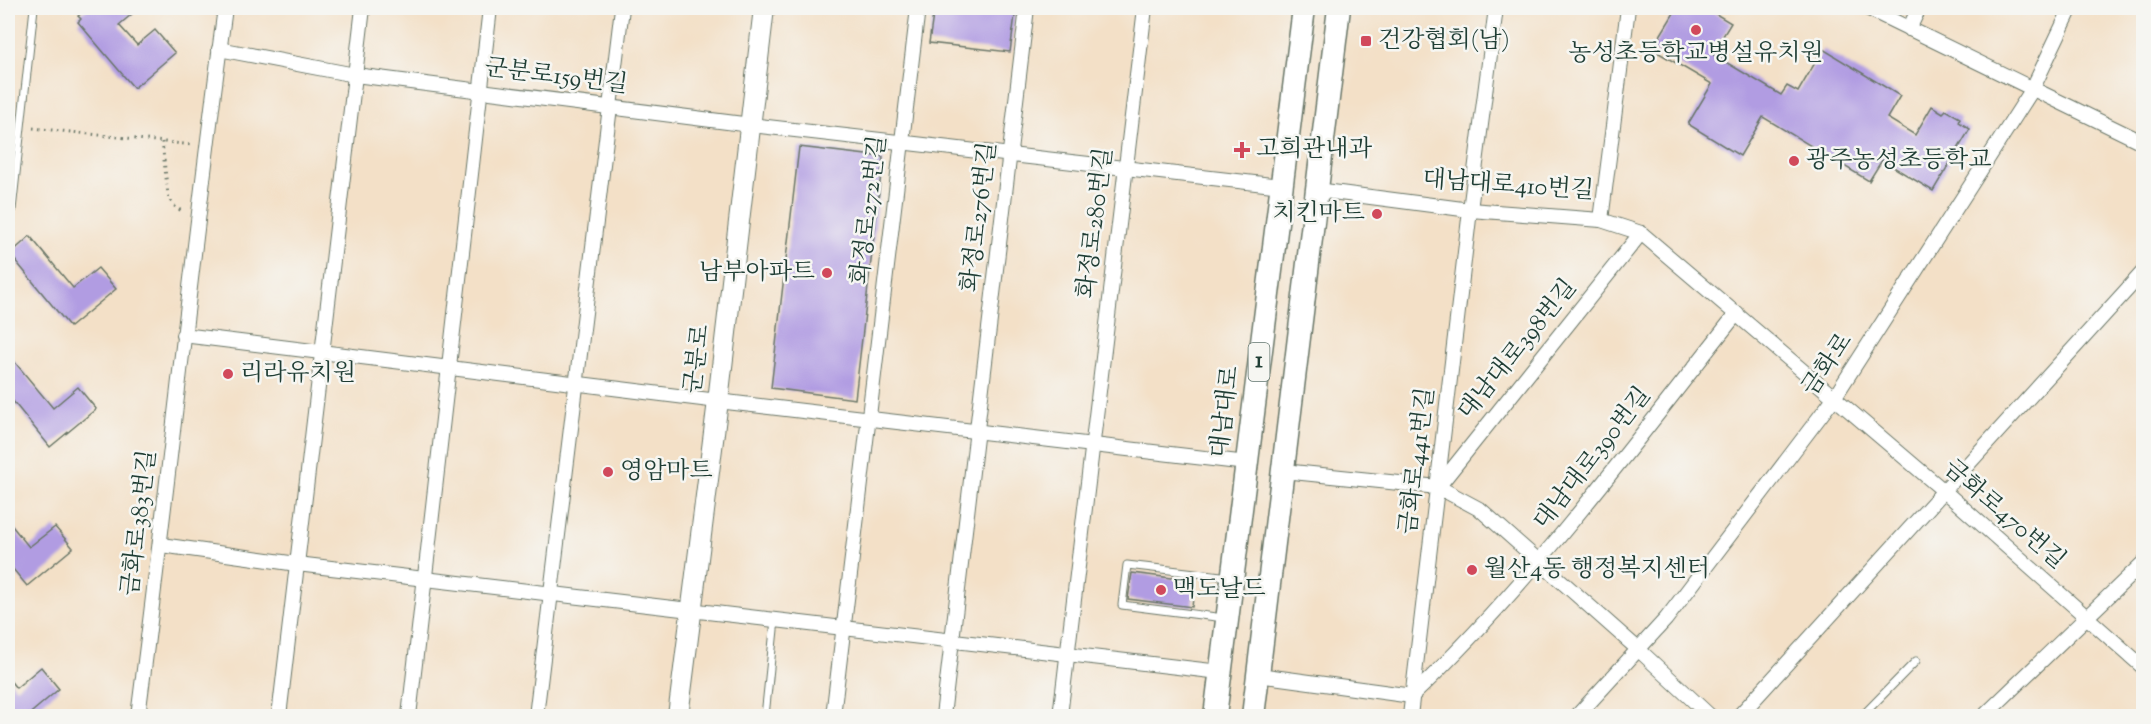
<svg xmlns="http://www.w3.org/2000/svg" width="2151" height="724" font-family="'Sorts Mill Goudy','Noto Serif KR',serif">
<rect width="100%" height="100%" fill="#f6f6f2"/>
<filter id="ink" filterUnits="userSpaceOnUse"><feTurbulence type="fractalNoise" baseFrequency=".0167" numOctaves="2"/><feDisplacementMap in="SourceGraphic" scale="12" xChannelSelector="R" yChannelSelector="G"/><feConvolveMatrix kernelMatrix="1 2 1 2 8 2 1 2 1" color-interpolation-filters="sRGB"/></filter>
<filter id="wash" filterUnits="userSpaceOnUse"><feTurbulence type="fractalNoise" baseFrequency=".008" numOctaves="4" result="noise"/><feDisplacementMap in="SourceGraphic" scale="24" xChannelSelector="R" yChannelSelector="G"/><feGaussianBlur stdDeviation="1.35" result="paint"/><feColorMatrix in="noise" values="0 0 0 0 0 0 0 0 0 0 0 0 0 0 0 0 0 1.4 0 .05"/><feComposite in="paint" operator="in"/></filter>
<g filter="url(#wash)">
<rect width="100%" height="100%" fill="#f3e0c7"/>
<g id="blocks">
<g fill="#b19ce2">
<path d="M88,8h51l-20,17 18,20 18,-15 20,23 -41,35 -56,-66 3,-3 -3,-3z"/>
<path d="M934,8h82l-6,44 -81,-9z"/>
<path d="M1677,8h29l25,15 -19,31 69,41 6,-9 11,6 25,-43 77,47 -13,22 28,17 17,-29 11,7 3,-3 14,8 -1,4 11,7 -37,62 -51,-31 -13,21 -106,-64 -23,39 -52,-32 24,-40 -60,-35z"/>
<path d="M799,147l84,10 -28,242 -84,-11z"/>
<path d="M30,236l43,52 25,-20 18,21 -46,38 -60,-73z"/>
<path d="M8,354l45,54 25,-21 18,22 -46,38 -42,-52z"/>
<path d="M8,521l21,26 26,-20 18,21 -46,38 -19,-23z"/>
<path d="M1132,573l63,8 -3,26 -64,-8z"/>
<path d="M41,667l18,22 -33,28h-18v-39l8,10z"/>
</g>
</g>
</g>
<g filter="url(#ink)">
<use href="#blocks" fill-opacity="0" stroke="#697667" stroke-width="1.5"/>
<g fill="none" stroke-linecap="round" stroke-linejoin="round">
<g stroke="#697667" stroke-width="9">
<g id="lane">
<path d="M8,214l4,-4 22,-202"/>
<path d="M1224,618l-102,-13 5,-40 103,12"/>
<path d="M765,716l10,-96"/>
<path d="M1862,716l54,-55"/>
</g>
</g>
<g stroke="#697667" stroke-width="16">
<g id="street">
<path d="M1867,8l277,135"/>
<path d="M1909,29l10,-21"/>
<path d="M219,49l136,26 396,50 530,61"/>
<path d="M1317,190l153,20 131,10 40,13 303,258 200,177"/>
<path d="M1601,220l27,-212"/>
<path d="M183,335l535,66 529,62"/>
<path d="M1283,471l155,16 43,23 158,140 71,66"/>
<path d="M1438,487l203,-254"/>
<path d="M161,545l136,19 923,108"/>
<path d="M1258,675l154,21c122,-116 221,-252 325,-383"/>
<path d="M138,716c31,-236 55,-472 87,-708"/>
<path d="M279,716l84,-708"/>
<path d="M409,716l81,-708"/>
<path d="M536,716l86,-708"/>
<path d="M833,716l85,-708"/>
<path d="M943,716l84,-708"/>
<path d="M1060,716l85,-708"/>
<path d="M1410,716l60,-506 26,-202"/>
<path d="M1577,716l89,-97 168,-221 198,-308 39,-82"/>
<path d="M1739,716l405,-445"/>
<path d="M1984,716l160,-154"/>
</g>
</g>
<g stroke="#697667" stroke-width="22">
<path id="secondary" d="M678,716l40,-315 46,-393"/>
</g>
<g stroke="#697667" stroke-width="25">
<g id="primary">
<path d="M1215,716l89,-708"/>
<path d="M1253,716l86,-708"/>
</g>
</g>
<g stroke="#697667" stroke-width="3" stroke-dasharray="1.5 4.5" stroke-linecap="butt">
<path d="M33,128l160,17"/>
<path d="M162,142l6,53 5,10 10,7"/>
</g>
<use href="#lane" stroke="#fff" stroke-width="7"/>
<use href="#street" stroke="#fff" stroke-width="14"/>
<use href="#secondary" stroke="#fff" stroke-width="20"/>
<use href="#primary" stroke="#fff" stroke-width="22"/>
</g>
</g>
<g fill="#d1495b" stroke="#f6f6f2" stroke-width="2">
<circle cx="1696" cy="30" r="6"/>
<rect x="1360" y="35" width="12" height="12" rx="3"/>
<path d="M1239 141h6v6h6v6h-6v6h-6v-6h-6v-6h6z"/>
<circle cx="1794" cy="161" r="6"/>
<circle cx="1377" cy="214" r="6"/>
<circle cx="827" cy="273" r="6"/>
<circle cx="228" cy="374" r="6"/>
<circle cx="608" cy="472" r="6"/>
<circle cx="1472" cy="570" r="6"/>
<circle cx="1161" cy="590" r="6"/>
</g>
<g text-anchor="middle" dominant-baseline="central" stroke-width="5" stroke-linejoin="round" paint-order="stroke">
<rect fill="#f6f6f2" stroke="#60746d" stroke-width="1.5" x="1248.5" y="343" width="21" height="38" rx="4.5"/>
<g font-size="22" font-weight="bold" fill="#1f3d34">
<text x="1259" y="362">1</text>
</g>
<g font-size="24" fill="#1f3d34" stroke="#f6f6f2" text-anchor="start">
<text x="1378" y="41">건강협회(남)</text>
<text x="1696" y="54" text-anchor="middle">농성초등학교병설유치원</text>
<text x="1256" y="150">고희관내과</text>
<text x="1806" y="161">광주농성초등학교</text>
<text x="1365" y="214" text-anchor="end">치킨마트</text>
<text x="815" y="273" text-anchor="end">남부아파트</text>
<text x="240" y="374">리라유치원</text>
<text x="620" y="472">영암마트</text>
<text x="1484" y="570">월산4동 행정복지센터</text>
<text x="1173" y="590">맥도날드</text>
</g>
<g font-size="24" fill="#1f3d34" stroke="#f6f6f2">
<text transform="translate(556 77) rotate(7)">군분로159번길</text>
<text transform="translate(1508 186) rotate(4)">대남대로410번길</text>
<text transform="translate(870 210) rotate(-83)">화정로272번길</text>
<text transform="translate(980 217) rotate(-83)">화정로276번길</text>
<text transform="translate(1096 223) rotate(-83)">화정로280번길</text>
<text transform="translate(1518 350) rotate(-51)">대남대로398번길</text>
<text transform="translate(698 359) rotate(-83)">군분로</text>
<text transform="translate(1828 365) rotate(-56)">금화로</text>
<text transform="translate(1226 412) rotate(-83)">대남대로</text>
<text transform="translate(1593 459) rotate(-52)">대남대로390번길</text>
<text transform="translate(1418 461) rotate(-83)">금화로441번길</text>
<text transform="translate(2004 515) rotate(41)">금화로470번길</text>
<text transform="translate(140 523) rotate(-83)">금화로383번길</text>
</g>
</g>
<rect width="2151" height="724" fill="none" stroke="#f6f6f2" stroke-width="30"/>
</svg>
